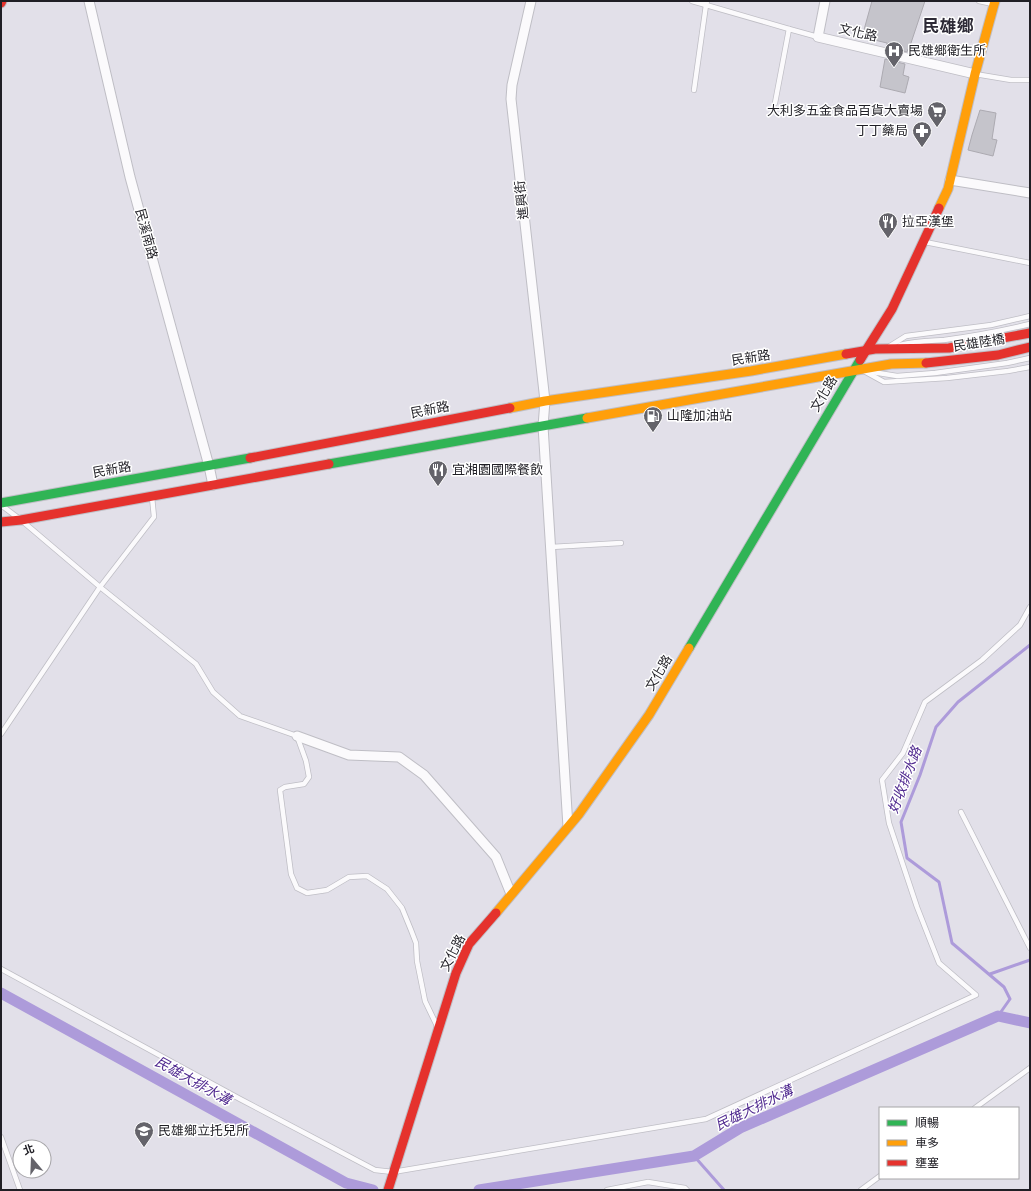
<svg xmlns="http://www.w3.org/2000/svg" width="1031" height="1191" font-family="'Sofia Sans Condensed','Noto Sans TC',sans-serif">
<rect width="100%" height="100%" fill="#e2e0e9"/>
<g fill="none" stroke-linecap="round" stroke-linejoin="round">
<g stroke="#ad9bda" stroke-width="3">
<path d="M990,974l40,-14"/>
<path d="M998,1016l12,-17 -6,-12 -52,-44 -13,-61 -32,-24 -6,-36 19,-47 16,-48 22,-25 72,-57"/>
<path d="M694,1156l30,34"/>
</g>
<g stroke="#ad9bda" stroke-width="11">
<path d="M1,993l345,190 27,7"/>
<path d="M479,1190l215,-34 46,-28 258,-112 32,7"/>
</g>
</g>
<g fill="#c5c4cb" stroke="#acaab1">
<path d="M872,1h53l-16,48h-1l-1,3 -20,-5v-4l-25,-6z"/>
<path d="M885,59l20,5 -2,11 6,2 -4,16 -25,-6z"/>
<path d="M980,110l16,3 -4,26 5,1 -4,16 -25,-6 4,-15z"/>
</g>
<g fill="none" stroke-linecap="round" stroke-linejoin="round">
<g stroke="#bfbec5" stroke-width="6">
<g id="lane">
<path d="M692,1l14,4 1,-4"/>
<path d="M979,1l14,3"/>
<path d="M975,74l36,6h19"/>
<path d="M694,90l12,-85 83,24"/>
<path d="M775,103l14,-74 29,8"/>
<path d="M925,242l105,21"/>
<path d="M900,345c15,-4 29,-4 44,-5 29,-4 57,-9 86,-16"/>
<path d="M890,346l16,-10 85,-11 39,-9"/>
<path d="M864,371l20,11 63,-4 61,-7 22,-4"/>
<path d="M872,372l25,4 38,-3 72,-10 23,-5"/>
<path d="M1,505l20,15 79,67 96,77 17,28 27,24 57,20 9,25 3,16 -5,7 -19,3 -5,3 11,84 6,14 10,5 20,-3 22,-13 18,-1 20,13 15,19 9,22 5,13 1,18 8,40 12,25"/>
<path d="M551,547l70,-4"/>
<path d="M1,734l99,-147 54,-70 -2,-20"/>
<path d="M961,812l69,136"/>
<path d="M1,969l239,130 135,71 18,2 313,-53 270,-124 -37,-32 -22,-56 -28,-84 -7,-43 21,-27 22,-51 57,-42 38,-35 10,-18"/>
<path d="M975,1108l55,-40"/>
<path d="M1,1137l19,53"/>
<path d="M607,1190l41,-8 37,6 2,2"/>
<path d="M861,1190l19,-14"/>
</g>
</g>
<g stroke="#bfbec5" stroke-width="11">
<g id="street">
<path d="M89,1l41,176 79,289 4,19"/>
<path d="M531,1l-19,84 -1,14 34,302 -2,25 25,401"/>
<path d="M825,1l-7,36 157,37"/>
<path d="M950,180l80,13"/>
<path d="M297,736l52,19 50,2 25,18 72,82 15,37"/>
</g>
</g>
<g stroke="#bfbec5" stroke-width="11">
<g id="fast">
<path d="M329,464l258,-46"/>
<path d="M1,503l249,-45"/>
<path d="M689,648l171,-288"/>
</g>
</g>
<g stroke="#bfbec5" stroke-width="11">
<g id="slow">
<path d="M939,208l9,-19 27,-115 20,-73"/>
<path d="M510,408l35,-7 206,-30 95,-17"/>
<path d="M587,418l304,-54 35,-1"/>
<path d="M496,913l83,-99 70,-99 40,-67"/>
</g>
</g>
<g stroke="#bfbec5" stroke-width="11">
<g id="jam">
<path d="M1,3l1,-2"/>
<path d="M846,354l29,-5 74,-1 81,-15"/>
<path d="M860,360l32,-51 47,-101"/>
<path d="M926,363l72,-8 32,-8"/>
<path d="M250,458l260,-50"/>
<path d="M1,522l20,-2 308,-56"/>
<path d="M388,1190l68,-217 13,-29 27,-31"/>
</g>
</g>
<use href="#lane" stroke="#fbfafc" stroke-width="4.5"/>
<use href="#street" stroke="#fbfafc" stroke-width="9"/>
<use href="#fast" stroke="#30b455" stroke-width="9"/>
<use href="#slow" stroke="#ff9f0a" stroke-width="9"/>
<use href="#jam" stroke="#e5322d" stroke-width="9"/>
</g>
<defs>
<g id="hospital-pin" transform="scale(1)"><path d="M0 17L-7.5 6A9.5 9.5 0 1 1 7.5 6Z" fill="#64636a" stroke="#fff"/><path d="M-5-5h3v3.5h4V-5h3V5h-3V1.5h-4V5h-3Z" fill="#fff"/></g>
<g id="supermarket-pin" transform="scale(1)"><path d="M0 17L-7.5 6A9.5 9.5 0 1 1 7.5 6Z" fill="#64636a" stroke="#fff"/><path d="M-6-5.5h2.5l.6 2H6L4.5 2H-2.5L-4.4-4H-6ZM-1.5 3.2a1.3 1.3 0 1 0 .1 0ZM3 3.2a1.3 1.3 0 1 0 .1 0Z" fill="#fff"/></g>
<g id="pharmacy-pin" transform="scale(1)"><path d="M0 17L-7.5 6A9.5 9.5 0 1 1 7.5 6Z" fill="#64636a" stroke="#fff"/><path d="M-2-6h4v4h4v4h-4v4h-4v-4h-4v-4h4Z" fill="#fff"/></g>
<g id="restaurant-pin" transform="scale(1)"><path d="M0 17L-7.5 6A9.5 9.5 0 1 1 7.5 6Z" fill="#64636a" stroke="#fff"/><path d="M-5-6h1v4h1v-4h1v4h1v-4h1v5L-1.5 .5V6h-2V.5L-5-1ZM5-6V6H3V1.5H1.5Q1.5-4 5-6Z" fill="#fff"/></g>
<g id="fuel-pin" transform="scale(1)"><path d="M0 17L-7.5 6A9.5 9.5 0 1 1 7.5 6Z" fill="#64636a" stroke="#fff"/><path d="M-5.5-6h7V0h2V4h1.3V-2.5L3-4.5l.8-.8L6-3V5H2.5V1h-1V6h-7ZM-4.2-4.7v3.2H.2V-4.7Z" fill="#fff"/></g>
<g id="school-pin" transform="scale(1)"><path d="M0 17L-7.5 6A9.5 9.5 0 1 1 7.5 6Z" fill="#64636a" stroke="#fff"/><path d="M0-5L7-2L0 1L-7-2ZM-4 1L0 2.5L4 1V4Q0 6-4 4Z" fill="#fff"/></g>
</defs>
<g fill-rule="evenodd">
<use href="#hospital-pin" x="894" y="51"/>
<use href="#supermarket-pin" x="937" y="111"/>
<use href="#pharmacy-pin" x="922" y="131"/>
<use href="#restaurant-pin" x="888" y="222"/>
<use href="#fuel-pin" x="653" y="416"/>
<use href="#restaurant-pin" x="438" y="470"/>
<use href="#school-pin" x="144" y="1131"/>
</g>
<g text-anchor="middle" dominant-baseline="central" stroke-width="3" stroke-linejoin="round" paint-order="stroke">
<g font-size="13" fill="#201f25" stroke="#fff">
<text transform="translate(858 33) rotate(13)">文化路</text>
<text transform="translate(522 200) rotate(-96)">進興街</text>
<text transform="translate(146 234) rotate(75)">民溪南路</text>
<text transform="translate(979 343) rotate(-9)">民雄陸橋</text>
<text transform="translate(751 358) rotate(-9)">民新路</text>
<text transform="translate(824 394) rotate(-59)">文化路</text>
<text transform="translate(430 410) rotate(-11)">民新路</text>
<text transform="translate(112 470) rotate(-10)">民新路</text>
<text transform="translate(659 673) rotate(-59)">文化路</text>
<text transform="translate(453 953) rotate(-63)">文化路</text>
</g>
<g font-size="13" fill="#201f25" stroke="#fff" text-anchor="start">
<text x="908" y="51">民雄鄉衛生所</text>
<text x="923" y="111" text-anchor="end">大利多五金食品百貨大賣場</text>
<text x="908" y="131" text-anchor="end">丁丁藥局</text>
<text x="902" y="222">拉亞漢堡</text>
<text x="667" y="416">山隆加油站</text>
<text x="452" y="470">宜湘園國際餐飲</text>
<text x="158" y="1131">民雄鄉立托兒所</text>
</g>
<g font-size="14" font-style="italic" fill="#522c91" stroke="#fff">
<text transform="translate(905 780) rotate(-69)">好收排水路</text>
<text transform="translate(193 1081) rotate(29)">民雄大排水溝</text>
<text transform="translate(754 1108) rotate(-26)">民雄大排水溝</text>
</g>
<g font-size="17" font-weight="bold" fill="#2d2a36" stroke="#fff">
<text x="948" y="27">民雄鄉</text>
</g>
</g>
<rect width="1031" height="1191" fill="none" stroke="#201f25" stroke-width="4"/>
<rect x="879" y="1107" width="140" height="72" fill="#ffffff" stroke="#a6a5a8"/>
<rect x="887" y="1120" width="20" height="6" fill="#30b455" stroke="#a6a5a8"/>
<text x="915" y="1127" font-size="12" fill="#201f25">順暢</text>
<rect x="887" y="1140" width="20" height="6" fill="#ff9f0a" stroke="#a6a5a8"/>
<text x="915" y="1147" font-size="12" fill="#201f25">車多</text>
<rect x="887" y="1160" width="20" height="6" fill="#e5322d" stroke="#a6a5a8"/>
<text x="915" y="1167" font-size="12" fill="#201f25">壅塞</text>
<g transform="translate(32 1159) rotate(341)"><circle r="19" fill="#ffffff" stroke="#a6a5a8"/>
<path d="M0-3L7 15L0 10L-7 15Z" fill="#64636a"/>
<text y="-6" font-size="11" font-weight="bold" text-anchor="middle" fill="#201f25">北</text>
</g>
</svg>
